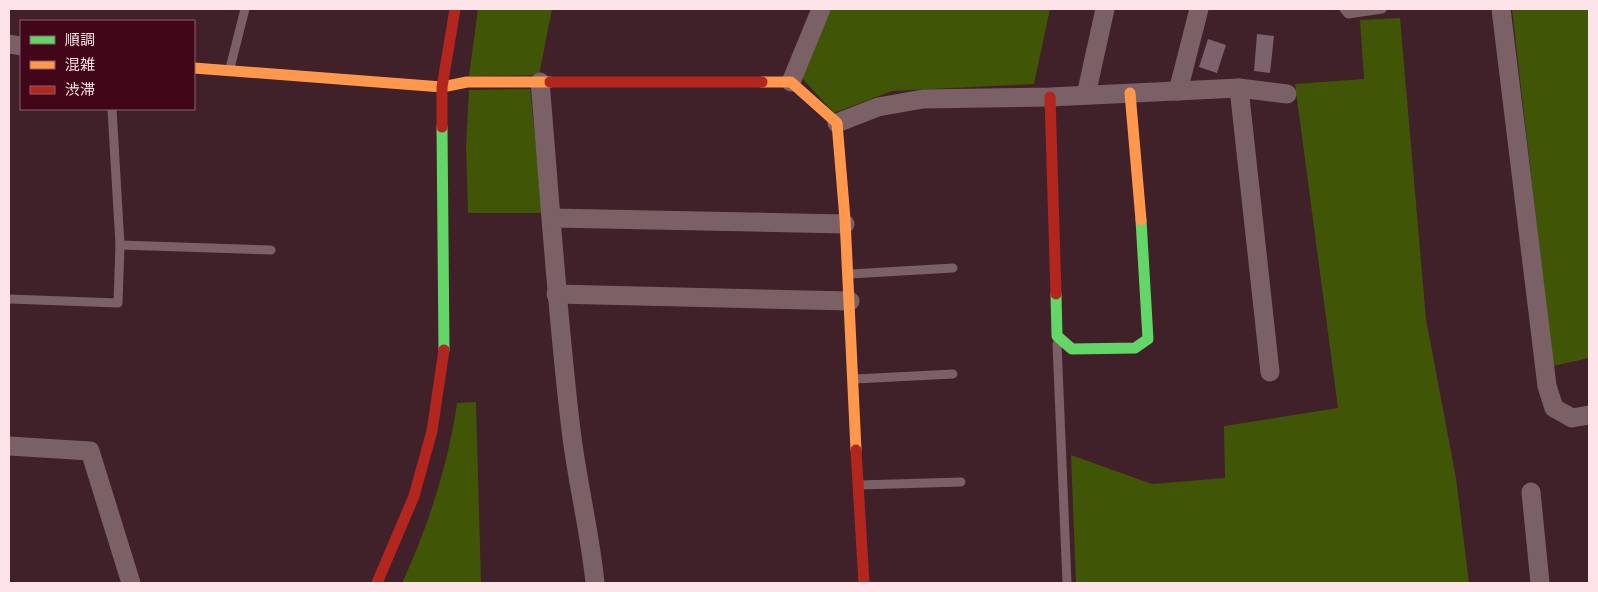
<svg xmlns="http://www.w3.org/2000/svg" width="1598" height="592" font-family="Karla,'Noto Sans JP',sans-serif">
<rect width="100%" height="100%" fill="#402029"/>
<g fill="#405506">
<path d="M478,9h74l-13,66 -70,1z"/>
<path d="M828,9h222l-16,75 -142,7 -58,22 -33,-36z"/>
<path d="M1512,9h77v349l-36,8z"/>
<path d="M1400,18l26,301 30,159 13,105h-393l-5,-128 81,29 73,-6 -1,-52 114,-18 -43,-324 69,-5 -4,-59z"/>
<path d="M530,89l13,124h-75l-2,-67 3,-56z"/>
<path d="M476,402l5,181h-79c25,-53 47,-121 55,-180z"/>
</g>
<g fill="#7d616c">
<path d="M1257,34l17,2 -4,37 -16,-2z"/>
<path d="M1208,39l18,6 -9,28 -18,-6z"/>
</g>
<g fill="none" stroke-linecap="round" stroke-linejoin="round">
<g stroke="#7b6166" stroke-width="9">
<path d="M1344,9l4,5 34,-5"/>
<path d="M230,68l15,-59"/>
<path d="M120,245l151,5"/>
<path d="M850,274l103,-6"/>
<path d="M9,299l109,4 2,-58 -8,-136"/>
<path d="M1057,344l10,239"/>
<path d="M855,379l98,-5"/>
<path d="M859,485l102,-3"/>
</g>
<g stroke="#7b6166" stroke-width="19">
<path d="M1501,9l46,377 7,22 18,10 17,-3"/>
<path d="M9,44l12,2"/>
<path d="M540,82c10,116 17,232 31,348 6,51 19,102 24,153"/>
<path d="M791,82l30,-73"/>
<path d="M1239,88l31,284"/>
<path d="M1178,91l21,-82"/>
<path d="M1086,95l19,-86"/>
<path d="M837,123l41,-16 45,-8 127,-2 189,-9 48,6"/>
<path d="M552,218l293,6"/>
<path d="M556,294l294,7"/>
<path d="M9,446l81,5 41,132"/>
<path d="M1531,492l9,91"/>
</g>
<g stroke="#63d668" stroke-width="11">
<path d="M442,127l2,223"/>
<path d="M1056,294l1,42 15,13 63,-1 13,-9 -7,-119"/>
</g>
<g stroke="#ff974d" stroke-width="11">
<path d="M194,68l248,19 25,-5h83"/>
<path d="M762,82h29l46,41 8,96 11,231"/>
<path d="M1130,93l11,127"/>
</g>
<g stroke="#b3261e" stroke-width="11">
<path d="M550,82h212"/>
<path d="M1050,97l6,197"/>
<path d="M442,127v-40l13,-78"/>
<path d="M856,450l8,133"/>
<path d="M377,583l37,-87 18,-65 12,-81"/>
</g>
</g>
<rect width="1598" height="592" fill="none" stroke="#fde4e8" stroke-width="20"/>
<rect x="20" y="20" width="175" height="90" fill="#420619" stroke="#8d5f6c"/>
<rect x="30" y="36" width="25" height="8" fill="#63d668" stroke="#8d5f6c"/>
<text x="65" y="45" font-size="15" fill="#fde4e8">順調</text>
<rect x="30" y="61" width="25" height="8" fill="#ff974d" stroke="#8d5f6c"/>
<text x="65" y="70" font-size="15" fill="#fde4e8">混雑</text>
<rect x="30" y="86" width="25" height="8" fill="#b3261e" stroke="#8d5f6c"/>
<text x="65" y="95" font-size="15" fill="#fde4e8">渋滞</text>
</svg>
